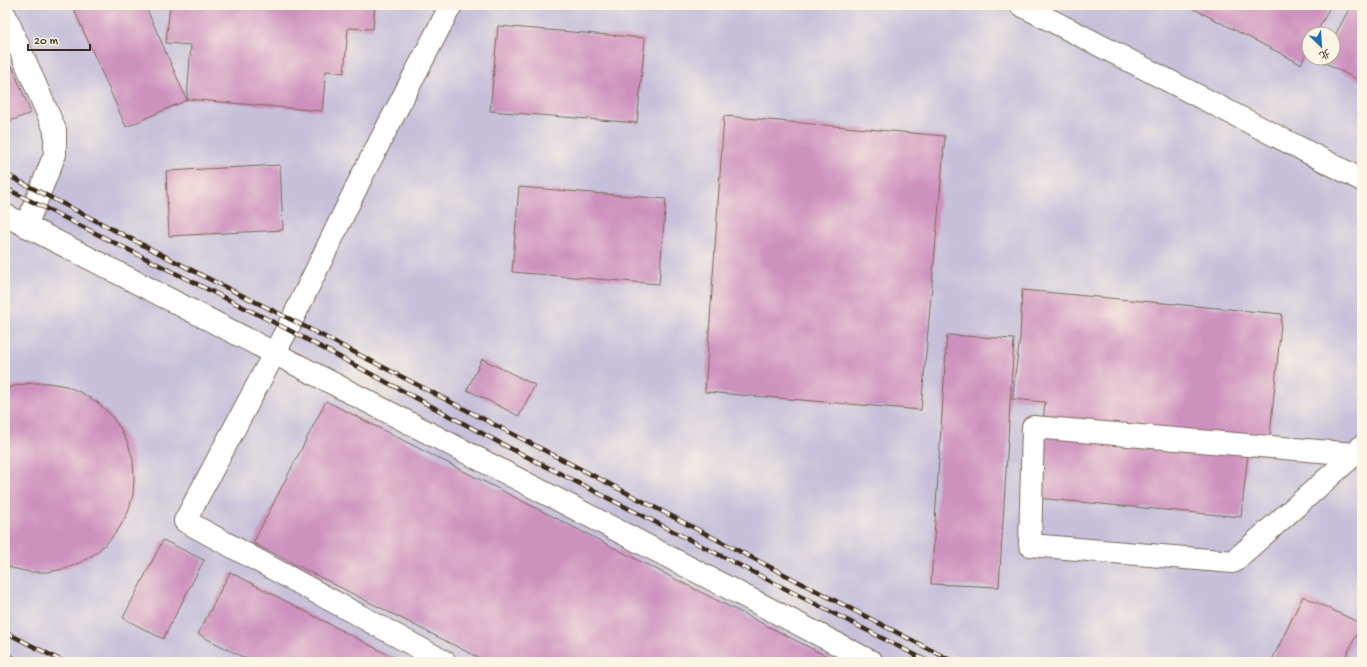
<svg xmlns="http://www.w3.org/2000/svg" width="1367" height="667" font-family="'Gochi Hand','LXGW WenKai TC',sans-serif">
<rect width="100%" height="100%" fill="#fcf5e5"/>
<filter id="ink" filterUnits="userSpaceOnUse"><feTurbulence type="fractalNoise" baseFrequency=".025" numOctaves="2"/><feDisplacementMap in="SourceGraphic" scale="8" xChannelSelector="R" yChannelSelector="G"/><feConvolveMatrix kernelMatrix="1 2 1 2 8 2 1 2 1" color-interpolation-filters="sRGB"/></filter>
<filter id="wash" filterUnits="userSpaceOnUse"><feTurbulence type="fractalNoise" baseFrequency=".012" numOctaves="4" result="noise"/><feDisplacementMap in="SourceGraphic" scale="16" xChannelSelector="R" yChannelSelector="G"/><feGaussianBlur stdDeviation="0.9" result="paint"/><feColorMatrix in="noise" values="0 0 0 0 0 0 0 0 0 0 0 0 0 0 0 0 0 1.4 0 .05"/><feComposite in="paint" operator="in"/></filter>
<g filter="url(#wash)">
<rect width="100%" height="100%" fill="#ece2c1"/>
<path fill="#c6c0da" fill-rule="evenodd" d="M5,5h1357v657h-1357zM1309,34h24v24h-24z"/>
<g id="blocks">
<g fill="#cd91be">
<path d="M72,5h73l42,95 -61,27z"/>
<path d="M170,5h205l-2,24 -25,-1 -4,45 -18,-2 -4,40 -135,-12 4,-54 -25,-2z"/>
<path d="M1186,5h145l-15,29h-7v14l-8,16z"/>
<path d="M1351,5h11v77l-40,-21 1,-3h10v-19z"/>
<path d="M498,26l147,12 -8,85 -147,-12z"/>
<path d="M12,66l19,47 -26,10v-54z"/>
<path d="M724,116l221,20 -24,274 -216,-18z"/>
<path d="M280,165l3,65 -114,6 -3,-65z"/>
<path d="M519,187l147,12 -7,85 -147,-12z"/>
<path d="M1022,290l260,24 -14,141 -20,-2 -7,64 -205,-19 9,-96 -33,-3 8,-61z"/>
<path d="M947,335l67,4 -15,248 -68,-3z"/>
<path d="M482,359l53,26 -16,31 -52,-26z"/>
<path d="M31,383h18l17,3 16,7 15,9 13,12 10,14 8,15 5,17 1,18 -1,17 -5,17 -8,15 -11,14 -13,12 -15,9 -16,7 -18,3h-17l-18,-4 -7,-3v-176l9,-3z"/>
<path d="M326,401l512,261h-351l-234,-119z"/>
<path d="M163,540l41,20 -41,79 -40,-21z"/>
<path d="M230,572l172,90h-150l-54,-28z"/>
<path d="M1303,596l59,28 -19,38h-72z"/>
</g>
</g>
</g>
<g filter="url(#ink)">
<use href="#blocks" fill-opacity="0" stroke="#796a57" stroke-width="1"/>
<g fill="none" stroke-linecap="round" stroke-linejoin="round">
<g stroke="#796a57" stroke-width="24">
<g id="minor">
<path d="M1021,5l341,175"/>
<path d="M5,15l50,115v24l-29,72"/>
<path d="M5,215l269,138 598,309"/>
<path d="M1355,454l-322,-27 -3,118 203,17 122,-108 7,-8"/>
<path d="M445,662l-260,-141 107,-201 72,-148 87,-167"/>
</g>
</g>
<use href="#minor" stroke="#fff" stroke-width="22"/>
<g stroke="#3b2a1e" stroke-width="4.5">
<g id="rail">
<path d="M5,174l212,109 75,37 662,342"/>
<path d="M5,188l282,141 215,115 427,218"/>
<path d="M5,632l59,30"/>
<path d="M5,654l16,8"/>
</g>
</g>
<use href="#rail" stroke="#fcf5e5" stroke-width="3" stroke-dasharray="9" stroke-linecap="butt"/>
</g>
</g>
<rect width="1367" height="667" fill="none" stroke="#fcf5e5" stroke-width="20"/>
<g transform="translate(1321 46) rotate(155)"><circle r="19" fill="#fcf5e5" stroke="#afa495"/>
<path d="M0-3L7 15L0 10L-7 15Z" fill="#1f6fb2"/>
<text y="-6" font-size="11" font-weight="bold" text-anchor="middle" fill="#3b2a1e">北</text>
</g>
<path d="M28 44v6h62v-6" fill="none" stroke="#3b2a1e" stroke-width="2"/>
<text x="34" y="44" font-size="12" fill="#3b2a1e" stroke="#fcf5e5" stroke-width="3" paint-order="stroke">20 m</text>
</svg>
